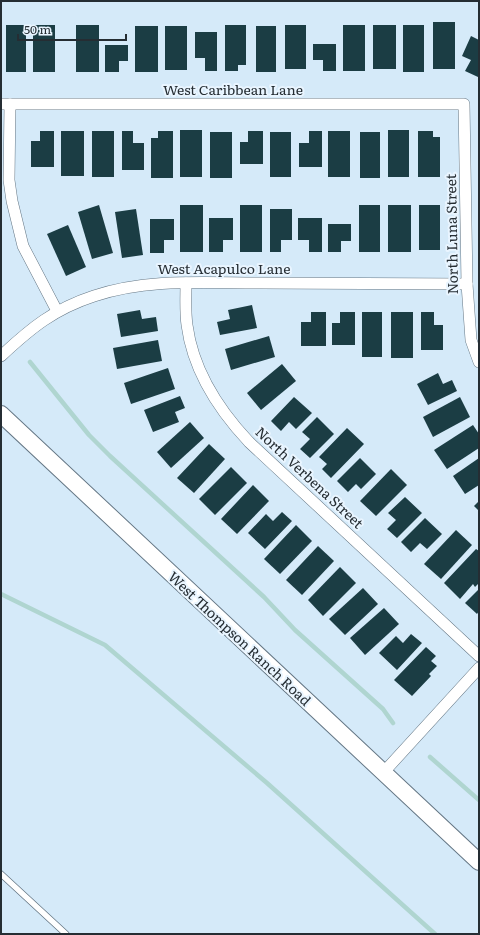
<svg xmlns="http://www.w3.org/2000/svg" width="480" height="935" font-family="Literata,serif">
<rect width="100%" height="100%" fill="#d5eaf9"/>
<g fill="none" stroke-linecap="round" stroke-linejoin="round">
<g stroke="#afd5d0" stroke-width="4.5">
<path d="M30,362l59,73 21,21 154,141 31,33 88,79 10,14"/>
<path d="M1,594l104,51 162,138 168,151"/>
<path d="M430,757l49,43"/>
</g>
</g>
<g fill="#1b3d44">
<rect x="433" y="22" width="22" height="47"/>
<rect x="6" y="25" width="20" height="47"/>
<rect x="33" y="25" width="22" height="47"/>
<rect x="76" y="25" width="23" height="47"/>
<path d="M225,25h21v40h-8v6h-13z"/>
<rect x="285" y="25" width="21" height="44"/>
<rect x="343" y="25" width="22" height="46"/>
<rect x="373" y="25" width="23" height="44"/>
<rect x="403" y="25" width="21" height="47"/>
<rect x="135" y="26" width="23" height="46"/>
<rect x="165" y="26" width="22" height="44"/>
<rect x="256" y="26" width="20" height="46"/>
<path d="M195,32h22v39h-12v-13h-10z"/>
<path d="M471,36l8,4v34l-1,3 -13,-6 6,-11 -9,-4z"/>
<path d="M313,44h23v27h-13v-11h-10z"/>
<path d="M105,45h23v16h-9v11h-14z"/>
<rect x="180" y="130" width="22" height="47"/>
<rect x="388" y="130" width="21" height="47"/>
<path d="M40,131h14v36h-23v-26h9z"/>
<rect x="61" y="131" width="23" height="45"/>
<rect x="92" y="131" width="22" height="46"/>
<path d="M122,131h11v12h11v27h-22z"/>
<path d="M158,131h15v47h-22v-40h7z"/>
<path d="M248,131h15v33h-23v-22h8z"/>
<path d="M309,131h13v36h-23v-24h10z"/>
<rect x="328" y="131" width="22" height="46"/>
<path d="M418,131h15v6h7v40h-22z"/>
<rect x="210" y="132" width="22" height="46"/>
<rect x="270" y="132" width="21" height="45"/>
<rect x="360" y="132" width="20" height="46"/>
<path d="M99,205l14,48 -21,6 -14,-47z"/>
<rect x="180" y="205" width="23" height="47"/>
<rect x="240" y="205" width="22" height="47"/>
<rect x="359" y="205" width="21" height="47"/>
<rect x="388" y="205" width="23" height="47"/>
<rect x="419" y="205" width="21" height="45"/>
<path d="M136,209l7,46 -21,3 -7,-46z"/>
<path d="M270,209h22v31h-11v12h-11z"/>
<path d="M209,218h24v22h-10v12h-14z"/>
<path d="M298,218h24v34h-13v-12h-11z"/>
<path d="M150,219h24v21h-10v13h-14z"/>
<path d="M328,224h23v17h-10v11h-13z"/>
<path d="M68,225l18,42 -20,9 -19,-42z"/>
<path d="M252,305l5,23 -37,7 -3,-13 13,-3 -2,-9z"/>
<path d="M140,310l2,9 14,-2 2,14 -37,6 -4,-23z"/>
<path d="M311,312h15v34h-25v-24h10z"/>
<path d="M340,312h15v33h-23v-22h8z"/>
<rect x="362" y="312" width="20" height="45"/>
<rect x="391" y="312" width="22" height="46"/>
<path d="M421,312h13v13h9v25h-22z"/>
<path d="M269,336l6,21 -44,13 -6,-21z"/>
<path d="M158,340l4,21 -45,8 -4,-21z"/>
<path d="M282,364l14,17 -35,29 -14,-17z"/>
<path d="M168,368l7,21 -44,15 -7,-21z"/>
<path d="M438,373l5,11 9,-4 5,11 -29,14 -11,-21z"/>
<path d="M180,396l5,12 -10,4 4,10 -26,10 -9,-22z"/>
<path d="M294,397l18,16 -16,16 -7,-7 -8,9 -10,-10z"/>
<path d="M460,397l10,20 -37,20 -10,-20z"/>
<path d="M317,417l17,17 -24,24 -10,-9 10,-10 -8,-7z"/>
<path d="M190,422l14,16 -33,30 -14,-16z"/>
<path d="M473,425l6,9v14l-32,21 -13,-19z"/>
<path d="M347,428l17,16 -33,34 -9,-9 5,-5 -8,-7z"/>
<path d="M209,444l16,15 -31,34 -17,-15z"/>
<path d="M360,458l16,16 -15,15 -5,-5 -8,8 -11,-11z"/>
<path d="M479,458v27l-14,9 -12,-18z"/>
<path d="M231,467l16,16 -32,32 -16,-16z"/>
<path d="M391,469l16,16 -31,31 -16,-15z"/>
<path d="M253,485l16,16 -32,33 -16,-15z"/>
<path d="M405,497l17,16 -25,25 -10,-9 9,-9 -8,-7z"/>
<path d="M479,501v10l-5,-5z"/>
<path d="M282,512l10,9 -27,28 -17,-16 18,-19 7,7z"/>
<path d="M425,518l17,16 -15,15 -7,-6 -9,9 -10,-10z"/>
<path d="M296,525l16,16 -32,33 -16,-15z"/>
<path d="M456,530l16,15 -31,34 -17,-15z"/>
<path d="M318,546l16,15 -32,34 -16,-15z"/>
<path d="M476,549l3,2v32l-4,4 -2,-3 -13,15 -16,-16z"/>
<path d="M340,567l16,16 -33,33 -15,-16z"/>
<path d="M363,588l15,16 -33,31 -16,-16z"/>
<path d="M479,589v22l-2,3 -12,-11z"/>
<path d="M384,608l15,16 -34,31 -15,-17z"/>
<path d="M411,634l11,9 -25,27 -18,-17 17,-17 7,7z"/>
<path d="M426,647l10,9 -5,5 6,5 -8,8 2,2 -19,20 -18,-16z"/>
</g>
<g fill="none" stroke-linecap="round" stroke-linejoin="round">
<g stroke="#657785" stroke-width="7">
<path id="service" d="M1,874l65,60"/>
</g>
<g stroke="#657785" stroke-width="12">
<g id="minor">
<path d="M1,104h463l3,180 4,56 8,22"/>
<path d="M10,104l-1,76 3,21 11,45 34,65"/>
<path d="M186,283c0,14 -1,28 1,42 6,46 31,84 62,117l230,214"/>
<path d="M1,356c30,-28 53,-47 93,-60 54,-18 111,-13 167,-13 69,0 137,1 206,1"/>
<path d="M383,773l96,-105"/>
</g>
</g>
<g stroke="#657785" stroke-width="18">
<path id="secondary" d="M1,414l478,448"/>
</g>
<use href="#service" stroke="#fff" stroke-width="5.5"/>
<use href="#minor" stroke="#fff" stroke-width="11"/>
<use href="#secondary" stroke="#fff" stroke-width="16"/>
</g>
<g text-anchor="middle" dominant-baseline="central" stroke-width="4" stroke-linejoin="round" paint-order="stroke">
<g font-size="14" fill="#252d33" stroke="#e9f5ff">
<text x="233" y="89">West Caribbean Lane</text>
<text transform="translate(451 234) rotate(-91)">North Luna Street</text>
<text x="224" y="268">West Acapulco Lane</text>
<text transform="translate(310 477) rotate(43)">North Verbena Street</text>
<text transform="translate(240 638) rotate(43)">West Thompson Ranch Road</text>
</g>
</g>
<rect width="480" height="935" fill="none" stroke="#252d33" stroke-width="4"/>
<path d="M18 34v6h108v-6" fill="none" stroke="#252d33" stroke-width="2"/>
<text x="24" y="34" font-size="12" fill="#252d33" stroke="#e9f5ff" stroke-width="3" paint-order="stroke">50 m</text>
</svg>
